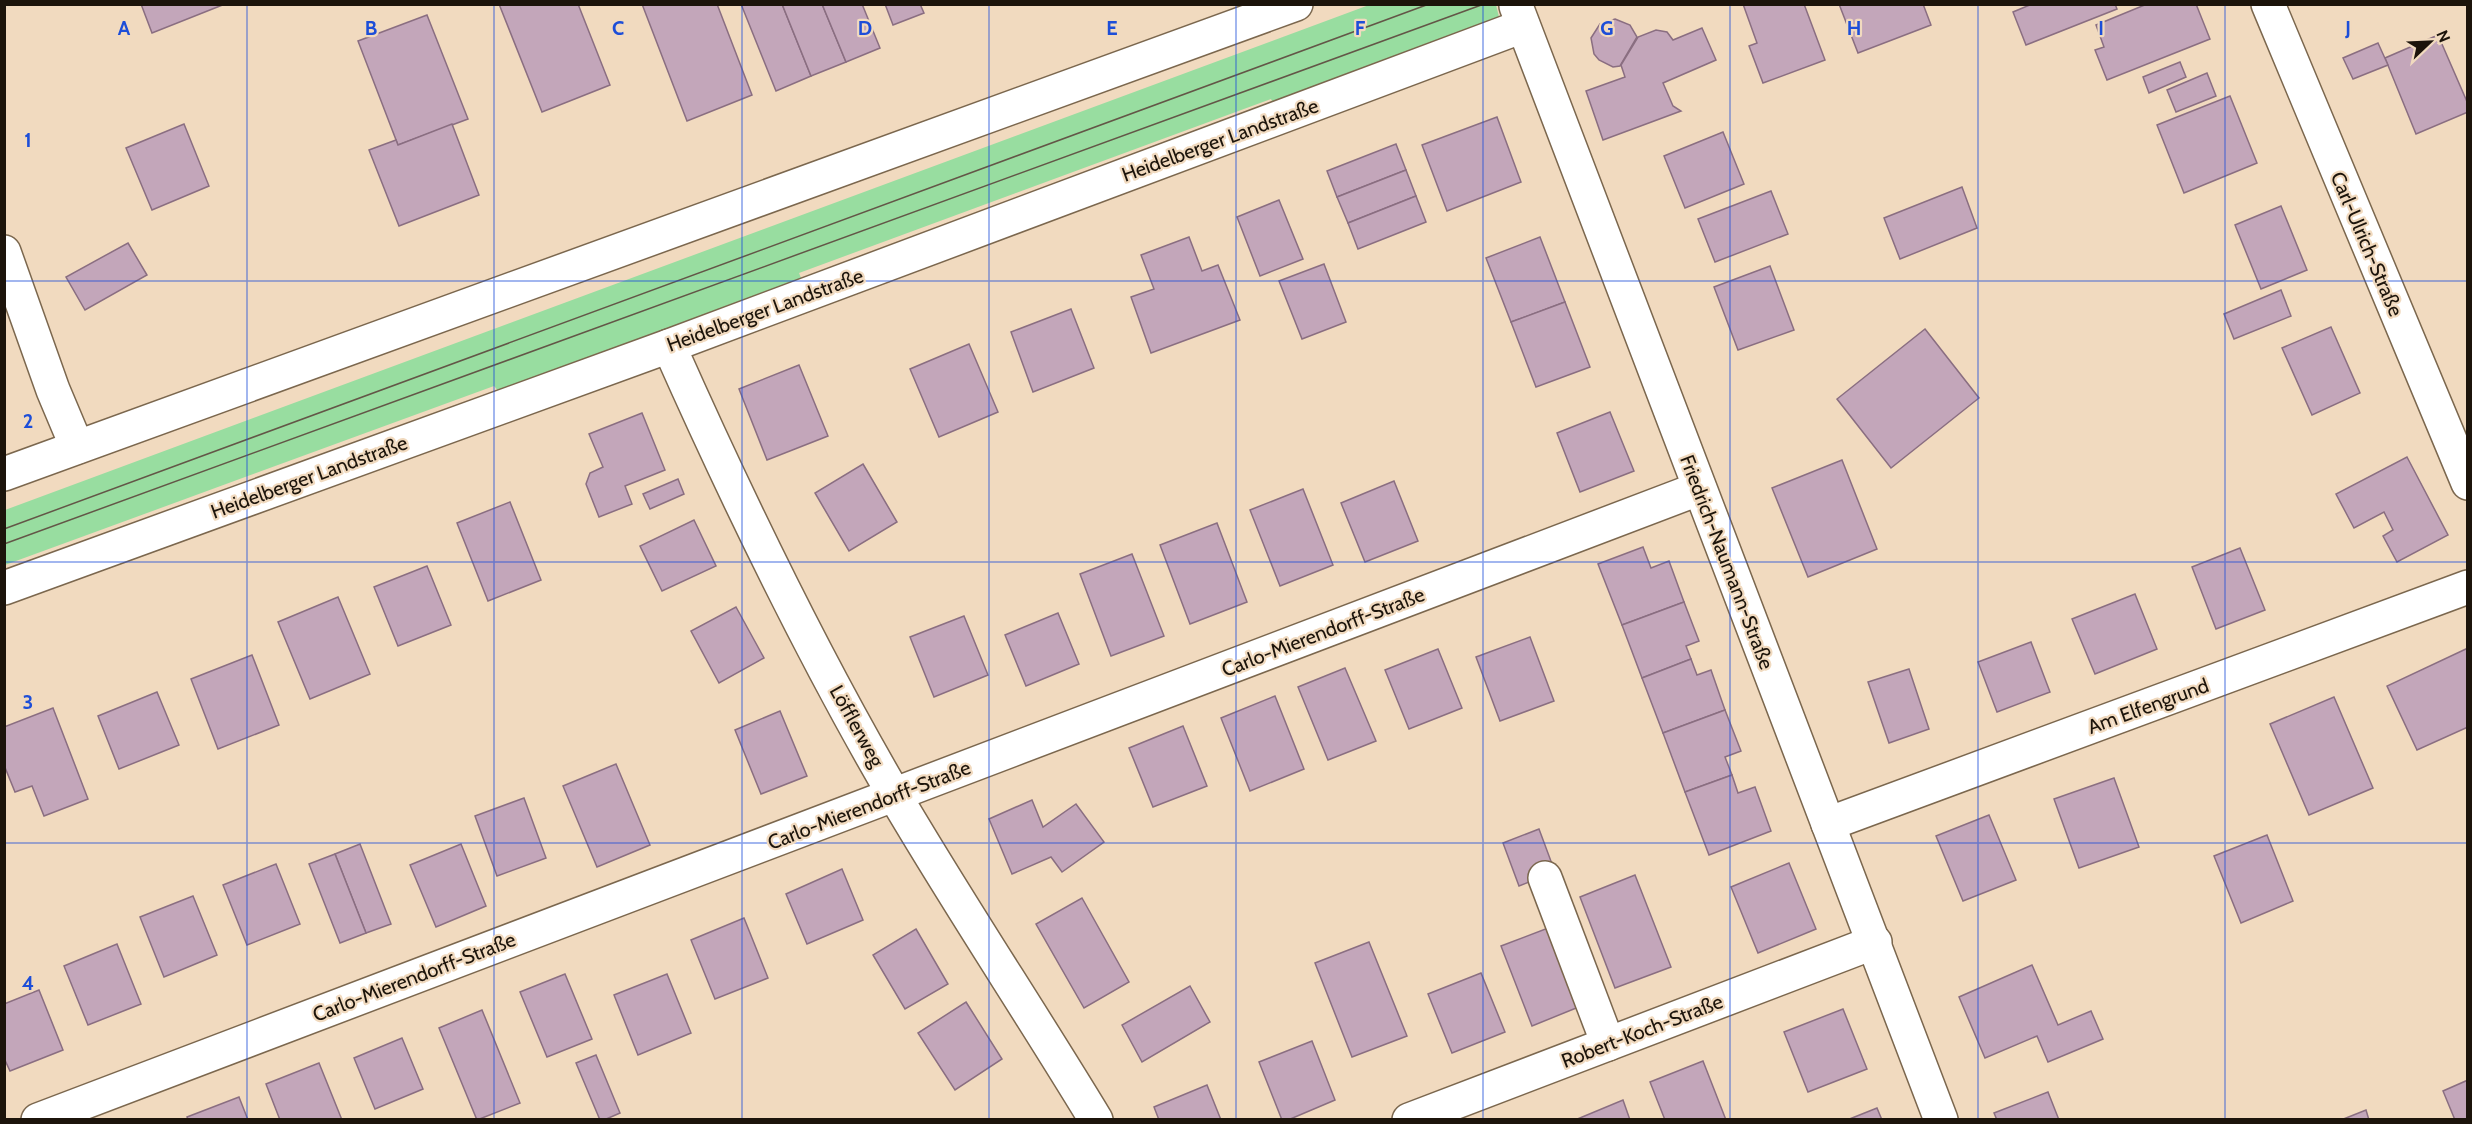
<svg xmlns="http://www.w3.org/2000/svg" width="2472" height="1124" font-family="Cabin,sans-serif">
<rect width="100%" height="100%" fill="#f1dabf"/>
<path fill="#98dda0" d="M1369,5h127l4,16 -224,88 -5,-10 -472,174 4,10 -302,111 -7,-8 -489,179v-55z"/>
<g fill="#c3a6ba" stroke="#8a6e81" stroke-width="1.5">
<path d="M141,4h84l-73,29z"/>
<path d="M499,4h79l32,81 -68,27z"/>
<path d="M642,4h75l35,91 -65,26z"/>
<path d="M741,4h41l29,72 -35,15z"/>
<path d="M782,4h40l24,58 -35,14z"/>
<path d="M822,4h40l18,44 -34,14z"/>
<path d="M885,4h35l4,9 -31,12z"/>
<path d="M1743,4h61l21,56 -62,23 -14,-37 8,-3z"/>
<path d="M1839,4h84l8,21 -73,28z"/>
<path d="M2032,4h83l2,5 -91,36 -13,-33z"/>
<path d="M2147,4h49l14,35 -103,41 -12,-30 9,-3 -8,-22z"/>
<path d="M427,15l41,104 -70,26 -40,-104z"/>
<path d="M1615,19l15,6 7,12 -17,29 -7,1 -14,-7 -5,-6 -3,-16 9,-14z"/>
<path d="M1702,28l14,32 -53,23 10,23 8,5 -78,29 -17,-49 39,-14 -4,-12 17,-28 18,-7 11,2 6,8z"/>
<path d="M2438,35l30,69v8l-52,22 -31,-76z"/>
<path d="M2378,43l10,22 -35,14 -10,-21z"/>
<path d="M2180,62l6,15 -37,16 -6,-16z"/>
<path d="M2207,73l9,23 -40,16 -9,-22z"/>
<path d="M2230,96l27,67 -73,30 -27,-68z"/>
<path d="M1497,117l24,65 -74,29 -25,-66z"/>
<path d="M184,124l25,62 -57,24 -26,-62z"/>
<path d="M452,124l27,71 -80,31 -30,-76 27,-10 2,5z"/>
<path d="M1723,132l21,52 -59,24 -21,-52z"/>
<path d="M1396,144l10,26 -69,27 -10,-26z"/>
<path d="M1406,170l10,26 -68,27 -11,-26z"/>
<path d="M1962,187l15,41 -77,31 -16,-41z"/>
<path d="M1771,191l17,43 -73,28 -17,-43z"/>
<path d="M1416,196l10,26 -68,27 -10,-26z"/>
<path d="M1279,200l24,59 -43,17 -23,-59z"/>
<path d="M2281,206l26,64 -46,19 -26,-64z"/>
<path d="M1189,237l13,34 16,-6 22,55 -89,33 -20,-56 23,-8 -13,-34z"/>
<path d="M1540,237l25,65 -54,20 -25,-64z"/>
<path d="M128,243l19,32 -62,35 -19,-33z"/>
<path d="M1324,264l22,58 -44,17 -23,-58z"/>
<path d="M1770,266l24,64 -56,20 -24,-63z"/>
<path d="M2281,290l10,26 -57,23 -10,-25z"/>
<path d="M1565,302l25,65 -54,20 -25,-65z"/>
<path d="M1071,309l23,59 -61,24 -22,-60z"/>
<path d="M2331,327l29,66 -48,22 -30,-67z"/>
<path d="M1925,329l54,69 -88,70 -54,-69z"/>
<path d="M969,344l29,68 -59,25 -29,-68z"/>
<path d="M799,365l29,71 -61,24 -28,-71z"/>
<path d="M1610,412l24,59 -54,21 -23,-59z"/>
<path d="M642,413l23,57 -40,16 7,18 -33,13 -13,-33 4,-11 13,-6 -14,-33z"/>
<path d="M2407,457l41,78 -51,27 -14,-26 10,-6 -9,-18 -30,16 -18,-34z"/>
<path d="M1842,460l35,89 -69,28 -36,-89z"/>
<path d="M863,464l34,58 -48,29 -34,-58z"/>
<path d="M678,479l6,15 -34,15 -7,-15z"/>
<path d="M1394,481l24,60 -53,21 -24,-59z"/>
<path d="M1303,489l30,76 -53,21 -30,-76z"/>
<path d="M510,502l31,78 -53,21 -31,-78z"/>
<path d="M694,520l22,46 -54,25 -22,-45z"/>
<path d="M1217,523l30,79 -57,22 -30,-79z"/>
<path d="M1643,547l8,21 18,-7 15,41 -62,23 -24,-61z"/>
<path d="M2240,548l25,62 -49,19 -24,-62z"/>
<path d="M1132,554l32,82 -53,20 -31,-82z"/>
<path d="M427,566l24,59 -53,21 -24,-59z"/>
<path d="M2135,594l22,55 -62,25 -23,-55z"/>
<path d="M338,597l32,77 -60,25 -32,-77z"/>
<path d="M1684,602l15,39 -13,5 5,13 -49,19 -20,-53z"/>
<path d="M736,607l28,51 -45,25 -28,-52z"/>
<path d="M1058,613l21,51 -53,22 -21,-51z"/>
<path d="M964,616l24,59 -54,22 -24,-60z"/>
<path d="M1530,637l24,64 -54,20 -24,-64z"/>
<path d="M2031,642l19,50 -53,20 -19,-50z"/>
<path d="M2468,648v79l-51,23 -30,-64z"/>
<path d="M1438,649l24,59 -53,21 -24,-59z"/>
<path d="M252,655l27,70 -61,24 -27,-70z"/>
<path d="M1691,659l6,16 14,-5 14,40 -62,23 -21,-55z"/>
<path d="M1345,668l31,73 -48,19 -30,-73z"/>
<path d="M1909,669l20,60 -40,14 -21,-61z"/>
<path d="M157,692l22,53 -60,24 -21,-53z"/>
<path d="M1275,696l29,73 -54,22 -29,-73z"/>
<path d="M2334,697l39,91 -64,27 -39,-91z"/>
<path d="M53,708l35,91 -44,17 -12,-30 -17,6 -11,-27v-38z"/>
<path d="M1725,710l16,41 -16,6 7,18 -47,17 -22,-59z"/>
<path d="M780,711l27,65 -46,18 -26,-64z"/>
<path d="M1183,726l24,60 -54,21 -24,-59z"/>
<path d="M616,764l34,81 -53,22 -34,-81z"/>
<path d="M1732,775l6,18 17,-6 16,44 -62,24 -24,-63z"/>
<path d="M2114,778l25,69 -60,21 -25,-69z"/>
<path d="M524,798l22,60 -49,18 -22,-60z"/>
<path d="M1032,800l11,27 33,-23 28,38 -42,30 -11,-15 -39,17 -23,-55z"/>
<path d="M1989,815l27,65 -53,21 -27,-65z"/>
<path d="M1539,829l16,43 -36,14 -16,-43z"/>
<path d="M2267,835l26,66 -52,22 -27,-67z"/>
<path d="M360,844l31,80 -25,9 -31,-79z"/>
<path d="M461,844l25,62 -50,21 -26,-62z"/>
<path d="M335,854l31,79 -26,10 -31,-79z"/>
<path d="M1789,863l27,66 -58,24 -27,-66z"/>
<path d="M276,864l24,60 -53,21 -24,-60z"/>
<path d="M842,869l21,51 -56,24 -21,-50z"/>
<path d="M1635,875l36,92 -56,21 -35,-91z"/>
<path d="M193,896l24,59 -53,22 -24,-60z"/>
<path d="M1082,898l47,84 -45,26 -48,-84z"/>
<path d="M744,918l24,60 -53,21 -24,-59z"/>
<path d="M1556,925l30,79 -54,22 -31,-80z"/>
<path d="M916,929l32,55 -43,25 -32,-54z"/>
<path d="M1369,942l38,94 -55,21 -37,-94z"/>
<path d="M117,944l24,60 -53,21 -24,-59z"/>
<path d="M2032,965l26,60 33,-14 12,28 -55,23 -11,-26 -52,22 -26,-61z"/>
<path d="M1481,973l24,59 -53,21 -24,-59z"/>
<path d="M565,974l27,65 -45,18 -27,-65z"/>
<path d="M667,974l24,59 -53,22 -24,-60z"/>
<path d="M1190,986l20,36 -68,40 -20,-37z"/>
<path d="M39,990l24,60 -53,21 -6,-13v-54z"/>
<path d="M966,1002l36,57 -47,31 -37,-57z"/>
<path d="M1843,1009l24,60 -59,23 -24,-60z"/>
<path d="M482,1010l38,93 -43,17 -38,-92z"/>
<path d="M402,1038l21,51 -48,20 -21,-51z"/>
<path d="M1312,1041l23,59 -47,20h-6l-23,-58z"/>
<path d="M596,1055l24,58 -16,7h-4l-24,-57z"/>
<path d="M1703,1061l23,59h-61l-15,-38z"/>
<path d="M319,1063l23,57h-62l-14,-36z"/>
<path d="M2468,1080v40h-13l-12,-29z"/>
<path d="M1207,1085l14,35h-62l-5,-13z"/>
<path d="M2048,1092l11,28h-62l-3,-7z"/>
<path d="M239,1097l9,23h-60l-1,-3z"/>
<path d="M1623,1100l7,20h-55z"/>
<path d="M1877,1108l5,12h-35z"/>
<path d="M2366,1110l3,10h-28z"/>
</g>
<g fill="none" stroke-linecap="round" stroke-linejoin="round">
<g stroke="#7b674e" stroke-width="36">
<g id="minor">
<path d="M2268,4l200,479"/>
<path d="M1516,6l425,1114"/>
<path d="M4,252l49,138 24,57"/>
<path d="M669,346c68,153 141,305 226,450 64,109 135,215 201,324"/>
<path d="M4,474l1292,-470"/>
<path d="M4,588l665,-242 854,-320"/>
<path d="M1828,824l640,-237"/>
<path d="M1545,878l63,166"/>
<path d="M38,1120l1660,-631"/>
<path d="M1409,1120l466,-178"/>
</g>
</g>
<use href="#minor" stroke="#fff" stroke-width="33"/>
<g stroke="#635647" stroke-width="1.5">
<path d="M4,529l1425,-525"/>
<path d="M4,544l1480,-540"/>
</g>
</g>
<path fill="none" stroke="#1d4ed8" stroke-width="1.5" stroke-opacity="0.55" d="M247,4v1116M494,4v1116M742,4v1116M989,4v1116M1236,4v1116M1483,4v1116M1730,4v1116M1978,4v1116M2225,4v1116M4,281h2464M4,562h2464M4,843h2464"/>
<g text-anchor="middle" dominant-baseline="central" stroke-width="4.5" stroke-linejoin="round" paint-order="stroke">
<g font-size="20" fill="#1c140b" stroke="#f1dabf">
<text transform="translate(1220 140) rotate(-20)">Heidelberger Landstraße</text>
<text transform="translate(2367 244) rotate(67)">Carl-Ulrich-Straße</text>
<text transform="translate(765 310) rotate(-20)">Heidelberger Landstraße</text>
<text transform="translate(309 477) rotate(-20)">Heidelberger Landstraße</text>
<text transform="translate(1727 562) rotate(69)">Friedrich-Naumann-Straße</text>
<text transform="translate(1323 632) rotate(-21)">Carlo-Mierendorff-Straße</text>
<text transform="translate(2148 706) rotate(-20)">Am Elfengrund</text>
<text transform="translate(857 726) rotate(61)">Löfflerweg</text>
<text transform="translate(869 805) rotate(-21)">Carlo-Mierendorff-Straße</text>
<text transform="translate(414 977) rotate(-21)">Carlo-Mierendorff-Straße</text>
<text transform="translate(1642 1031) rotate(-21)">Robert-Koch-Straße</text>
</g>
</g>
<g font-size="20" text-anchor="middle" font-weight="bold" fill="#1d4ed8" stroke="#f1dabf" stroke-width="4.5" stroke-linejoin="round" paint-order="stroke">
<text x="124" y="35">A</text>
<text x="371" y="35">B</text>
<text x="618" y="35">C</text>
<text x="865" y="35">D</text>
<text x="1112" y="35">E</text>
<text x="1360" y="35">F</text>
<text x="1607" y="35">G</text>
<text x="1854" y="35">H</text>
<text x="2101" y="35">I</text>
<text x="2348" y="35">J</text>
<text x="28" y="147">1</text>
<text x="28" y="428">2</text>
<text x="28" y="709">3</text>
<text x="28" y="990">4</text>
</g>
<rect width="2472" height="1124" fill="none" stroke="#1c140b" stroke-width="12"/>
<g transform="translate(2430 42) rotate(67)" stroke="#f1dabf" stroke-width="4.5" paint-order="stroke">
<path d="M0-4.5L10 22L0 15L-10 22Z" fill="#1c140b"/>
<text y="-9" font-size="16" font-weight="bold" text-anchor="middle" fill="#1c140b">N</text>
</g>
</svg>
